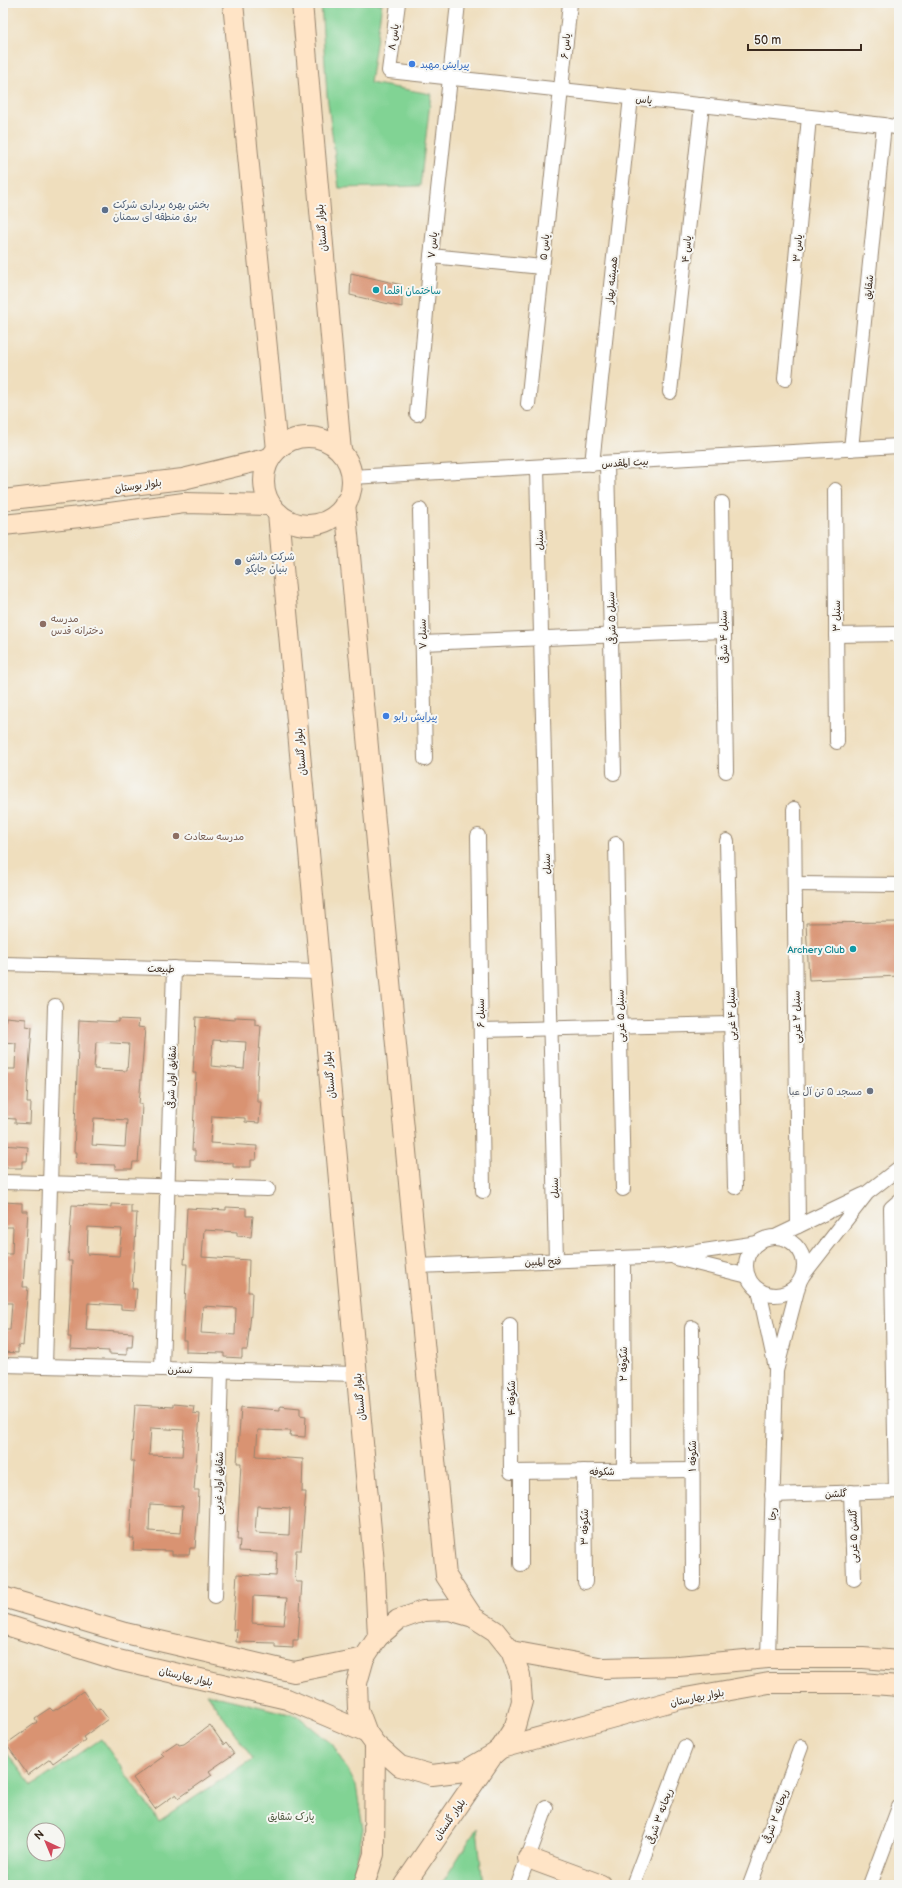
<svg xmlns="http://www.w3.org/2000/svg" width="902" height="1888" font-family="'Balsamiq Sans','Playpen Sans Arabic',sans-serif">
  <rect width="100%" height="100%" fill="#f6f6f2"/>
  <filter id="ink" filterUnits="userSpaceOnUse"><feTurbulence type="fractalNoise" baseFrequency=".025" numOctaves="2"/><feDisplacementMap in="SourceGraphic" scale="8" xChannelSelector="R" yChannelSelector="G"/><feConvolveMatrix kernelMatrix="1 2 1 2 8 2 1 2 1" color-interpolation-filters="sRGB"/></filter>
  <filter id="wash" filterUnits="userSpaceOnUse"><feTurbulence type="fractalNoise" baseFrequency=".012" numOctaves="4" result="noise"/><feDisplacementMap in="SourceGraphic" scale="16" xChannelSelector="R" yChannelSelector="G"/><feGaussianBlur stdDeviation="0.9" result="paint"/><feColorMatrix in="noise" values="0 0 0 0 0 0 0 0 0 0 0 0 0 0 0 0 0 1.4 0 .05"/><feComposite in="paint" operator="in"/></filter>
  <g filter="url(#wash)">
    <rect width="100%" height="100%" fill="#efdebd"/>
    <!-- green -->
    <g fill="#81d394" stroke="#5e7e59" fill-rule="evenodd">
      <path d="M321,3H382L370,83L431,94L420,186L339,188L327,95Z"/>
      <path d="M207,1694L298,1716L333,1745L356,1785L363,1829L354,1874L349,1885H3V1748L32,1786L101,1739L159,1821L253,1759ZM34,1830H58V1854H34Z"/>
      <path d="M477,1828L483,1885H441Z"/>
    </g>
    <g id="blocks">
      <!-- building -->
      <g fill="#d99372" fill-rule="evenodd">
        <path d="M351,273L402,285V307L350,295Z"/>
        <path d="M899,922V976L809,980L806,923Z"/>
        <path d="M6,1017L26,1019V1026L32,1027L28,1081L27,1103H31L30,1124L15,1123V1119L3,1118V1069H15L16,1043L3,1042V1026H5Z"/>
        <path d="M196,1017L235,1020V1017L255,1018V1025L261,1026L257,1080V1102H261L259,1123L245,1122V1118L212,1116L210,1143L257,1146L256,1160H251V1167H233V1163L195,1161V1150H192L196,1073H193ZM213,1040L246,1042L244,1069L211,1066Z"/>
        <path d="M118,1019L139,1020L138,1027L145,1028L139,1104H142L141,1125L138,1162H133L132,1169H115V1165L76,1164L77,1152H74L79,1020L118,1022ZM96,1042L129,1044L127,1071L94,1069ZM94,1118L127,1120L125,1147L92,1145Z"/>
        <path d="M3,1145L28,1147L27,1161H22V1168H4Z"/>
        <path d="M3,1202L22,1203V1211H28L23,1287H28L26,1309L23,1346L18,1345V1353L3,1352V1330H10L12,1303H3V1254H12L13,1227H3Z"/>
        <path d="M111,1204L131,1205V1213H137L132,1289H137L135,1310L121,1309V1305L88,1303L86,1330L133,1333L132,1347H127V1355L109,1354V1351L70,1349L71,1337H68L72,1261H68L72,1205L111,1207ZM88,1227L122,1229L119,1256L87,1254Z"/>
        <path d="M226,1207L246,1208V1216H253L251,1237L237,1236V1232L204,1230L202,1257L249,1260L248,1292H252L251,1314L247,1350H242V1358L224,1357V1353L186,1352V1340H183L187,1264H184L187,1208L226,1210ZM203,1306L236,1308L235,1335L201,1333Z"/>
        <path d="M173,1404L194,1406L193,1413L200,1414L194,1490H199L198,1511L195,1548H190L189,1555H172V1551L133,1550L134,1538H130L134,1461H131L135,1405L173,1407ZM151,1428L184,1430L182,1456L149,1455ZM150,1504L183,1506L181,1533L149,1531Z"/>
        <path d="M280,1406L300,1408V1415L306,1416L305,1437L290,1436L291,1431L258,1430L256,1456L303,1459L302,1492H306L301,1550H296L295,1574L296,1582H302L298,1640H293V1648L275,1647V1643L236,1642L237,1630H233L237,1574L276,1576L277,1553L239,1551L240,1540H237L241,1463H237L241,1407L280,1410ZM257,1506L290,1508L289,1535L255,1533ZM253,1596L287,1598L284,1625L252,1623Z"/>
        <path d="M83,1691L97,1710L100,1708L108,1719L83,1737L85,1740L53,1763L50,1759L28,1775L6,1744L37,1722L35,1718L50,1708L53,1711L57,1709Z"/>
        <path d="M210,1725L224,1745L226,1743L234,1754L209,1771L212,1775L179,1798L176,1794L155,1809L133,1778L164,1756L161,1753L177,1742L179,1745L184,1744Z"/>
      </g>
    </g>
  </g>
  <g filter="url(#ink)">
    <use href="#blocks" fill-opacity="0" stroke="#95846e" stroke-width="1"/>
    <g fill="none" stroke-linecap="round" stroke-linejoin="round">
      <defs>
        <g id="street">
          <path d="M398,3L389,71L884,125L899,128"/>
          <path d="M431,256L542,267"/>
          <path d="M785,379L809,117"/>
          <path d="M670,392L702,105"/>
          <path d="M528,404L570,3"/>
          <path d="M417,414L431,256L458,3"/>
          <path d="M851,449L884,125"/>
          <path d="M607,463L614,773"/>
          <path d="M592,464L631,97"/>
          <path d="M537,467L556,1260"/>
          <path d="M352,477L899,446"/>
          <path d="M835,490L837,742"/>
          <path d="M722,503L726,771"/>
          <path d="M420,510L425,759"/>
          <path d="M836,635L899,634"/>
          <path d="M422,643L723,631"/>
          <path d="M794,809L798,1226"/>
          <path d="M478,836L483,1191"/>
          <path d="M727,841L735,1187"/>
          <path d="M616,844L623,1189"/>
          <path d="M795,884L899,885"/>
          <path d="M3,964L319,972"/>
          <path d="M481,1030L731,1024"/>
          <path d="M3,1182L268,1189"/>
          <path d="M775,1237L863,1195"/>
          <circle cx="775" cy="1266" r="29"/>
          <path d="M623,1258L624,1471"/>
          <path d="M676,1258L748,1276"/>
          <path d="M417,1266L670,1256L758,1243"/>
          <path d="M803,1275L867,1193L899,1168"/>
          <path d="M759,1290L776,1368"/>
          <path d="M510,1325L511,1472L692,1470"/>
          <path d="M692,1328L693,1583"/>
          <path d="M3,1365L356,1374"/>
          <path d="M45,1366L55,1006"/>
          <path d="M162,1369L174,968"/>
          <path d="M584,1471L585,1582"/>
          <path d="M521,1472V1564"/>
          <path d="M896,1491L891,1208L899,1201"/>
          <path d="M851,1492L854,1579"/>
          <path d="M772,1495L899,1491"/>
          <path d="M215,1596L221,1370"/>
          <path d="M768,1658L776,1371L799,1283"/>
          <path d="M518,1885L546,1808"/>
          <path d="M633,1885L685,1747"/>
          <path d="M750,1885L801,1747"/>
          <path d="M870,1885L899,1807"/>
        </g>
        <g id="secondary">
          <path d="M233,3L277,450"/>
          <path d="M302,3L341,452"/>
          <circle cx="308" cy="481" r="44"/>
          <path d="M3,500L183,479L270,458"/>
          <path d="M345,503L446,1576L473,1617L495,1631L511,1651L520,1675L522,1701L515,1726L501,1748L494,1754L465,1771L432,1775L400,1766L375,1744L367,1733L358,1709L357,1683L364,1658L378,1637L398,1620L423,1611L449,1610L473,1617"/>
          <path d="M278,513L375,1574L378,1637"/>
          <path d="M3,525L80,517L184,503L271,505"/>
          <path d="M3,1597L125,1633L294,1672L364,1658"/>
          <path d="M3,1624L118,1660L287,1699L367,1733"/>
          <path d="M511,1651L604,1668L678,1666L768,1658H863L899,1661"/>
          <path d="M501,1748L680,1699L769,1683H861L899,1686"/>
          <path d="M528,1858L601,1885"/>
          <path d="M364,1885L374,1854L375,1744"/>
          <path d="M404,1885L491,1758"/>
        </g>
      </defs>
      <!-- street casing -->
      <use href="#street" stroke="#95846e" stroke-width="16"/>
      <!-- secondary casing -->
      <use href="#secondary" stroke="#95846e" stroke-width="22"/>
      <!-- street -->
      <use href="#street" stroke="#fff" stroke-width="14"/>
      <!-- secondary -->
      <use href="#secondary" stroke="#ffe4c6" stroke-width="20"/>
    </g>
  </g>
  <!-- markers -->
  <g fill="#3f7fe0" stroke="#f6f6f2" stroke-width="1.5">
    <circle cx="412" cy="64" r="4"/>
    <circle cx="386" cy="716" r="4"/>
  </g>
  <g fill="#5c6f8a" stroke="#f6f6f2" stroke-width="1.5">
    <circle cx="105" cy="210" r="4"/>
    <circle cx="238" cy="562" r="4"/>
  </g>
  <g fill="#0f9aa8" stroke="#f6f6f2" stroke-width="1.5">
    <circle cx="376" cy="290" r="4"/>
    <circle cx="853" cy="949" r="4"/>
  </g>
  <g fill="#8d6e63" stroke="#f6f6f2" stroke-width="1.5">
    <circle cx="43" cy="624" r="4"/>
    <circle cx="176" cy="836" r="4"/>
  </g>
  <circle fill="#6b7280" stroke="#f6f6f2" stroke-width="1.5" cx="870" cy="1091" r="4"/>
  <g text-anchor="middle" stroke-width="4" stroke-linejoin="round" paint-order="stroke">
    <!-- street labels -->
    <g font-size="10" fill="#3b2a1e" stroke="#f6f6f2">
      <text transform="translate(393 37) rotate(-82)" y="4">یاس ۸</text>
      <text transform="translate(565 46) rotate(-84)" y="4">یاس ۶</text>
      <text transform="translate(644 99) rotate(6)" y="4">یاس</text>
      <text transform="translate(321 228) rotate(-95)" y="4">بلوار گلستان</text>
      <text transform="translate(432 245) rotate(-84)" y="4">یاس ۷</text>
      <text transform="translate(544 247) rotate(-84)" y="4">یاس ۵</text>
      <text transform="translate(797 248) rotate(-85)" y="4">یاس ۳</text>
      <text transform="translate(686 249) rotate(-84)" y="4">یاس ۴</text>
      <text transform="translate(611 280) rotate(-84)" y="4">همیشه بهار</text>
      <text transform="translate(868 287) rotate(-84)" y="4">شقایق</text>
      <text transform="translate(625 462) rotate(-3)" y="4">بیت المقدس</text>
      <text transform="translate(138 485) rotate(-8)" y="4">بلوار بوستان</text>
      <text transform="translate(539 540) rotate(-91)" y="4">سنبل</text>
      <text transform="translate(836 616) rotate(-90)" y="4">سنبل ۳</text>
      <text transform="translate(611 618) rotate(-92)" y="4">سنبل ۵ شرقی</text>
      <text transform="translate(422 634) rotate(-91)" y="4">سنبل ۷</text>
      <text transform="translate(723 637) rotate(-91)" y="4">سنبل ۴ شرقی</text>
      <text transform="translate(300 752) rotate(-95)" y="4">بلوار گلستان</text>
      <text transform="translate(546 864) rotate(-91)" y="4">سنبل</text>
      <text transform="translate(161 968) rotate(1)" y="4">طبیعت</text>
      <text transform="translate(480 1013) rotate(-91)" y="4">سنبل ۶</text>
      <text transform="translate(731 1014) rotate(-91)" y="4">سنبل ۴ غربی</text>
      <text transform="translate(620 1016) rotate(-91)" y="4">سنبل ۵ غربی</text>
      <text transform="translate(796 1017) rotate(-91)" y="4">سنبل ۲ غربی</text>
      <text transform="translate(329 1075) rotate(-95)" y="4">بلوار گلستان</text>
      <text transform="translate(171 1077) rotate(-88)" y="4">شقایق اول شرقی</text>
      <text transform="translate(554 1188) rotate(-91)" y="4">سنبل</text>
      <text transform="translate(543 1261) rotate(-2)" y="4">فتح المبین</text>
      <text transform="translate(623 1364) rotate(-90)" y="4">شکوفه ۲</text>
      <text transform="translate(180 1369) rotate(1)" y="4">نسترن</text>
      <text transform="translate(359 1397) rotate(-95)" y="4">بلوار گلستان</text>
      <text transform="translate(511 1398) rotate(-90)" y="4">شکوفه ۴</text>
      <text transform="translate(692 1456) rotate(-90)" y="4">شکوفه ۱</text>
      <text transform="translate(602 1471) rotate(-1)" y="4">شکوفه</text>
      <text transform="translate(218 1483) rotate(-88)" y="4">شقایق اول غربی</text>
      <text transform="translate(836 1493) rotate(-2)" y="4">گلشن</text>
      <text transform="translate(772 1514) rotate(-88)" y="4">رجا</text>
      <text transform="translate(584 1527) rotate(-90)" y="4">شکوفه ۳</text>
      <text transform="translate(853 1536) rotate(-91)" y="4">گلشن ۵ غربی</text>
      <text transform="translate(186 1676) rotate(13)" y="4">بلوار بهارستان</text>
      <text transform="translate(697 1697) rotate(-11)" y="4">بلوار بهارستان</text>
      <text transform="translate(659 1816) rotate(-70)" y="4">ریحانه ۳ شرقی</text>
      <text transform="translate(775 1816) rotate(-70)" y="4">ریحانه ۲ شرقی</text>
      <text transform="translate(449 1819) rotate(-55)" y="4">بلوار گلستان</text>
    </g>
    <!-- shop labels -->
    <g font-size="10" fill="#366cbe" stroke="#f6f6f2" text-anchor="start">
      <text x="420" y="68">پیرایش مهبد</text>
      <text x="394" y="720">پیرایش رابو</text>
    </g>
    <!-- service labels -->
    <g font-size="10" fill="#4e5e75" stroke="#f6f6f2" text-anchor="start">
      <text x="113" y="208">بخش بهره برداری شرکت<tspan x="113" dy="12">برق منطقه ای سمنان</tspan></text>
      <text x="246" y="560">شرکت دانش<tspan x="246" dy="12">بنیان جاپکو</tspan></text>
    </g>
    <!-- culture labels -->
    <g font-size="10" fill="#0d838f" stroke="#f6f6f2" text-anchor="start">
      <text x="384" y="294">ساختمان اقلما</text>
      <text x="845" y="953" text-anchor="end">Archery Club</text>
    </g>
    <!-- education labels -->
    <g font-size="10" fill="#785e54" stroke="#f6f6f2" text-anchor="start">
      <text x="51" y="622">مدرسه<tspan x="51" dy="12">دخترانه قدس</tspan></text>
      <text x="184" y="840">مدرسه سعادت</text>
    </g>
    <!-- worship labels -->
    <g font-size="10" fill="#5b616d" stroke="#f6f6f2" text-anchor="end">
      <text x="862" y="1095">مسجد ۵ تن آل عبا</text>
    </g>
    <!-- park labels -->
    <g font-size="10" fill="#4c543c" stroke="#f6f6f2">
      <text x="291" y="1820">پارک شقایق</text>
    </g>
  </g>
  <!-- margin -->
  <rect width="902" height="1888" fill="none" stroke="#f6f6f2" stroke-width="16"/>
  <!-- north arrow -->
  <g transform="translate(46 1842) rotate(316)"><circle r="19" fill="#f6f6f2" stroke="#aba49d"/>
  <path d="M0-3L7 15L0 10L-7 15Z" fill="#d1495b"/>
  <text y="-6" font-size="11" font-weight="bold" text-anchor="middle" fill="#3b2a1e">N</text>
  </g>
  <!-- scale -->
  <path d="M748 44v6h113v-6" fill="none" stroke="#3b2a1e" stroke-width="2"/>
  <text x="754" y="44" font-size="12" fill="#3b2a1e" stroke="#f6f6f2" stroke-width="3" paint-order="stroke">50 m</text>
</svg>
